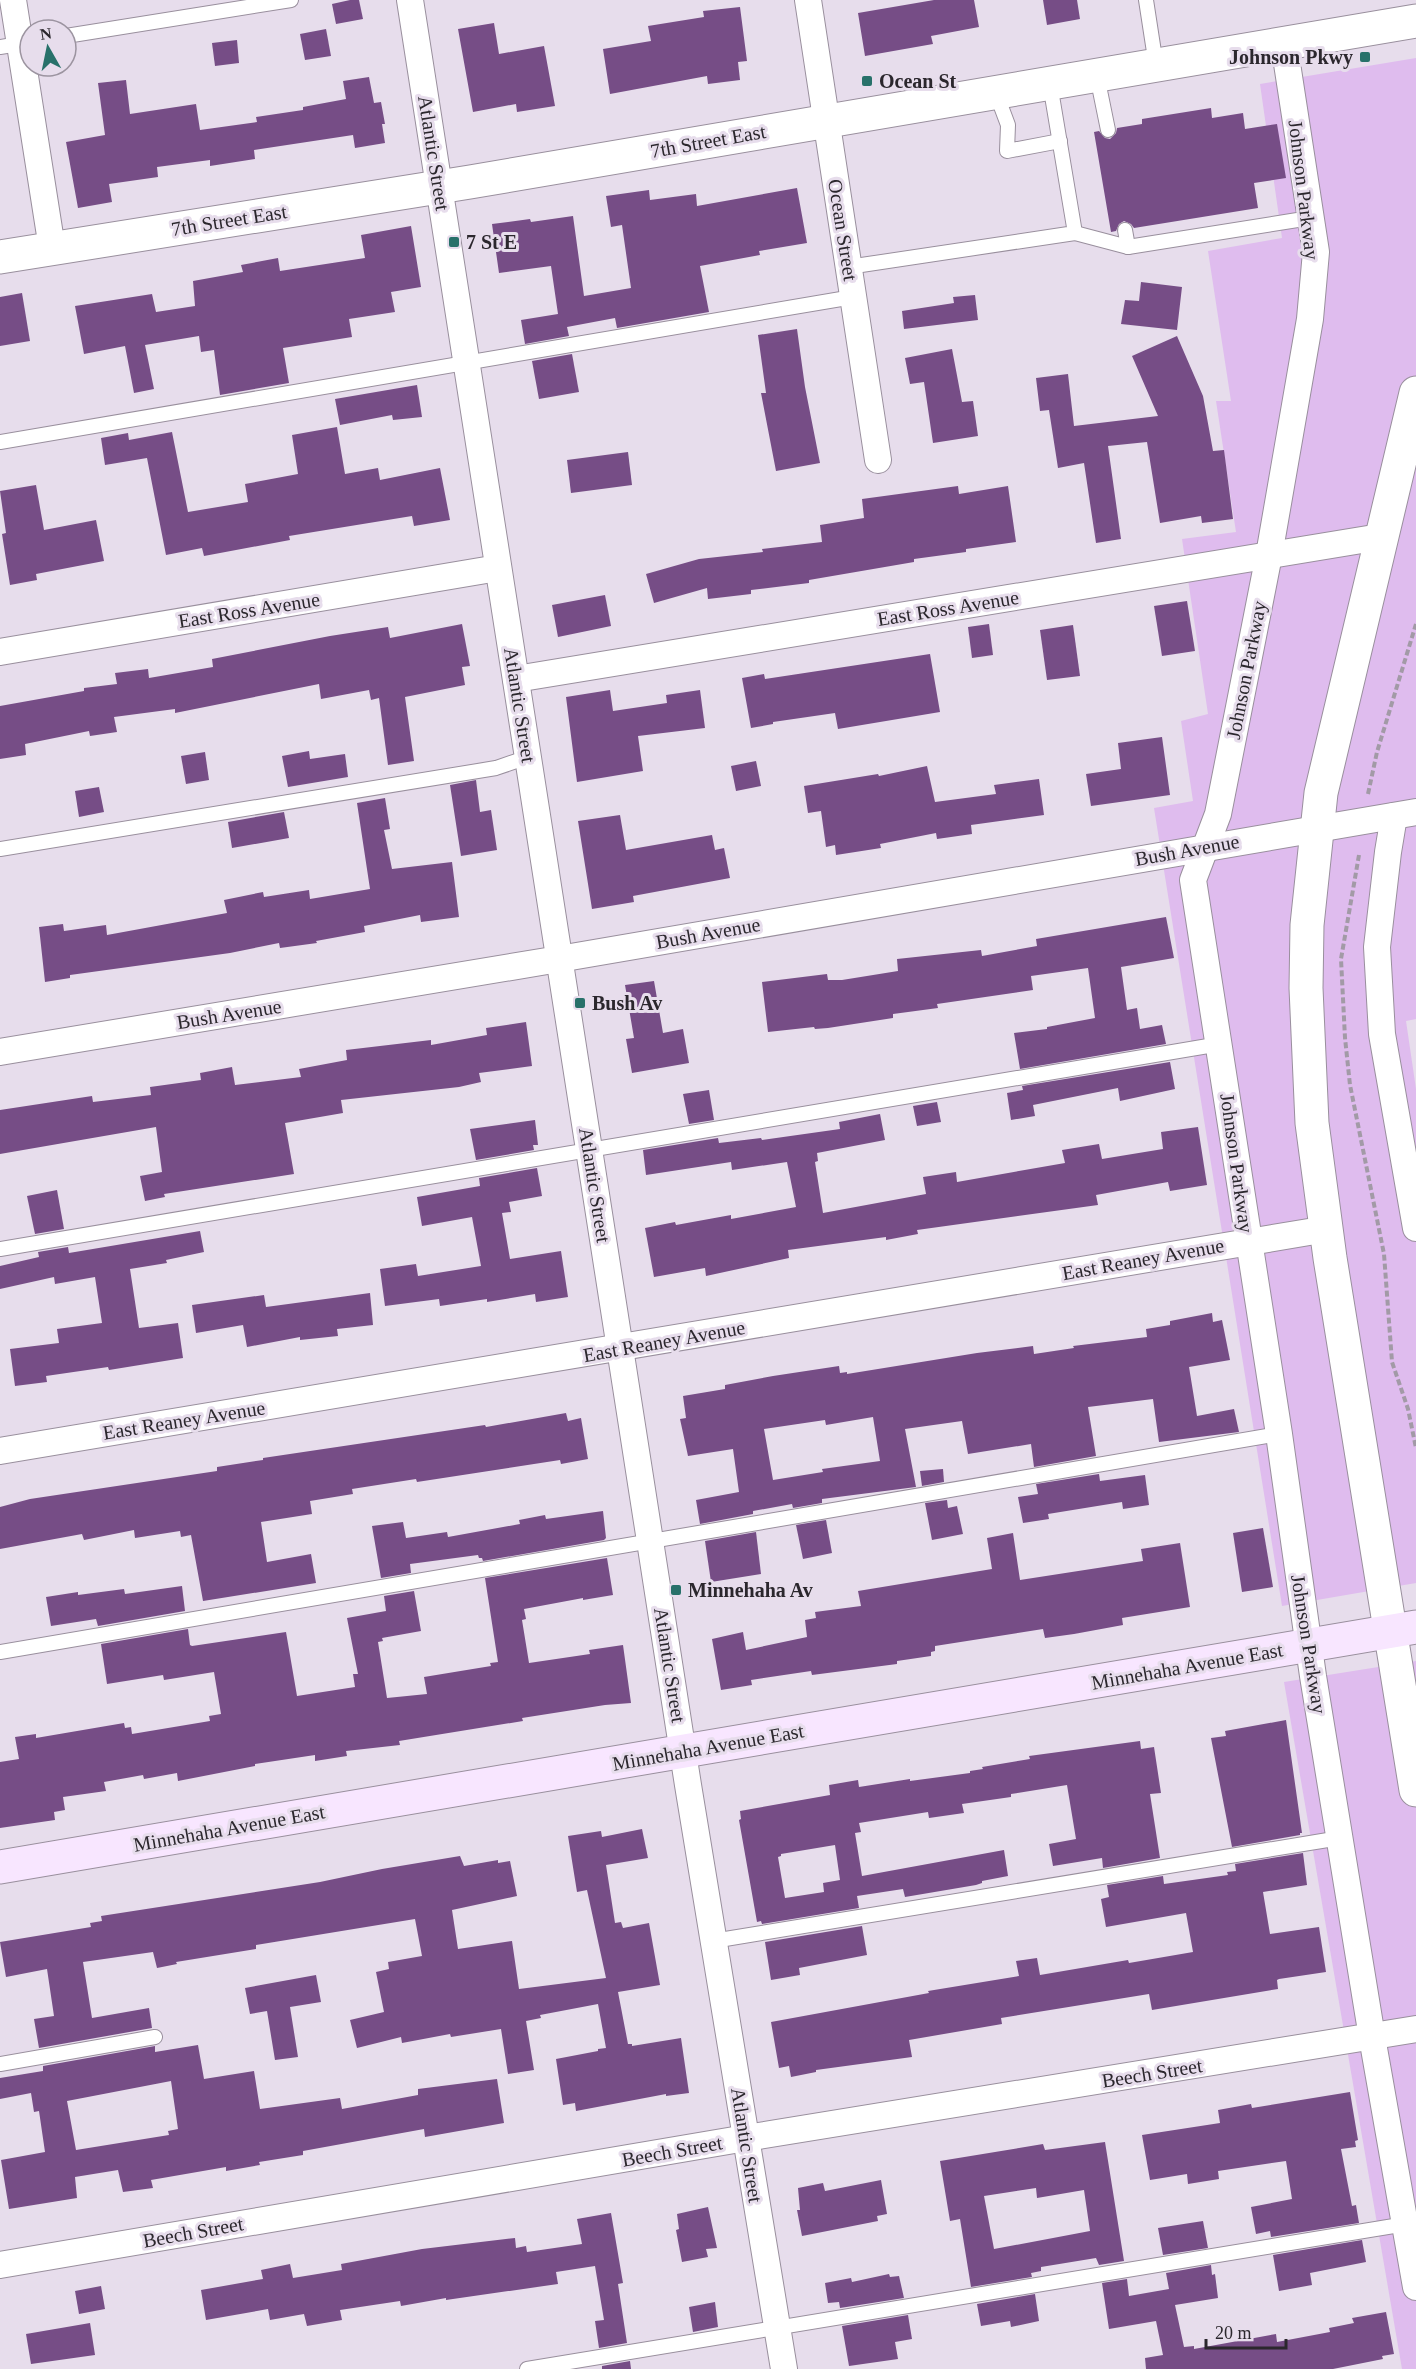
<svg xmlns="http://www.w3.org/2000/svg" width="1416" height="2369" font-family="'Times New Roman',serif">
  <rect width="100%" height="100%" fill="#e7ddec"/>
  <!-- green -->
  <g fill="#dfbcee">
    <path d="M1416,58V1019L1406,1021L1416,1089V1583L1282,1606L1154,808L1193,801L1181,721L1208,714L1182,539L1236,532L1216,401H1231L1208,251L1282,238L1260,84Z"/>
    <path d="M1416,1661V2369H1402L1284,1682Z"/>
  </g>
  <!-- building -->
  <g fill="#764d86" fill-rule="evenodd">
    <path d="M350,0H359L363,19L336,24L332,4Z"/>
    <path d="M934,0H974L979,27L931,36L933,44L865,56L858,13Z"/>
    <path d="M1043,0H1077L1080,19L1047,25Z"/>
    <path d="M740,7L747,61L738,62L740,80L708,84L707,76L610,94L603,49L651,41L648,26L704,17L703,11Z"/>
    <path d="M494,23L499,54L544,46L555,106L517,112L516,104L473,112L458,29Z"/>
    <path d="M326,29L331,56L305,60L300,34Z"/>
    <path d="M237,40L239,63L215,66L212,43Z"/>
    <path d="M369,77L374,103L381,102L385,124H382L385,143L355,148L353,135L254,150L255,159L210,166V160L157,167L158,177L109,184L112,202L78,208L66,142L105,135L98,83L126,80L130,114L196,104L200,130L257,122L256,117L303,110V107L346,99L343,81Z"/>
    <path d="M1211,108L1212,118L1243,113L1245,129L1277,124L1286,178L1254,183L1258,208L1134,228L1131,224L1124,221L1119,224L1116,231L1111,232L1094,132L1099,131L1105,138L1110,139L1116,133L1117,128L1142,124V119Z"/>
    <path d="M797,188L807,243L759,251L760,255L700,266L709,312L617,328L615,318L567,327L569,336L525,344L521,320L558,314L551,266L499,273L492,224L530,219L531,222L573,216L584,296L631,288L622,225L611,227L606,196L649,190L650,200L696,194L697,206Z"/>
    <path d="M411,226L421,287L391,292L395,312L349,319L352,337L283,348L289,383L220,395L214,350L201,352L199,336L145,345L154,389L134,393L125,346L84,354L75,306L152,294L156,312L195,306L193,281L243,272L241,265L278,258L280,271L365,258L361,235Z"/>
    <path d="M1141,282L1182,287L1177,330L1121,324L1125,300L1139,301Z"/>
    <path d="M22,293L30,341L0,346V297Z"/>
    <path d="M975,295L978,320L904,329L902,311L954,303L953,297Z"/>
    <path d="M797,329L805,387L820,463L776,471L761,393H766L758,335Z"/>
    <path d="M1177,336L1203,396L1213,451L1224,450L1233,519L1202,523L1201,516L1160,523L1147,442L1108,446L1121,539L1096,543L1084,463L1058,468L1049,410L1040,411L1036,378L1068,374L1074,426L1158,416L1132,356Z"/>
    <path d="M952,349L962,402L973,401L978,436L933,443L924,382L910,384L905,358Z"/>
    <path d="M572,354L579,392L539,399L532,361Z"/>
    <path d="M417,385L422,417L393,420L392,415L340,425L335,399Z"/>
    <path d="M337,427L345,474L378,468L380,480L440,468L450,520L414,526L412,516L289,536L290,540L204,556L202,548L166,555L147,458L105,465L101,438L128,433L129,440L172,432L188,512L248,502L245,484L298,474L292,435Z"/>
    <path d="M628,452L632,485L571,493L567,460Z"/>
    <path d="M36,485L44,530L96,520L104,561L36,574L37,580L10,585L2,534L6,533L0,491Z"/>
    <path d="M958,486L959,494L1008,486L1016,542L966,549V552L914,559V562L809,580V583L751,590V594L708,599L707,588L654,603L646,574L699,559L763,552L762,549L822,542L820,525L864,518L862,499Z"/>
    <path d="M605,595L611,626L558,637L552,605Z"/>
    <path d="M1187,601L1195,651L1162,656L1154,606Z"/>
    <path d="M462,624L470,666L462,667L465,685L405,697L414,761L388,765L379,698L371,700L369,690L321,699L319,684L175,713V709L114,717L117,732L90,736L89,731L25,744L26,755L0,759V706L84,691V688L117,684L115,673L148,669L149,678L213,667L212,659L330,636L388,627L390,638Z"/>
    <path d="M989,624L993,655L972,658L968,627Z"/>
    <path d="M1073,625L1080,676L1047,680L1040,630Z"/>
    <path d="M930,654L940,712L838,729L835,713L773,722V724L751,728L742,678L764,674L765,679Z"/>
    <path d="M610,690L613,711L667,703L666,695L700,690L705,728L638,736L643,771L577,782L566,697Z"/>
    <path d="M1162,737L1170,795L1091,806L1086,774L1121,769L1118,743Z"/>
    <path d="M309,751L310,759L345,754L348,777L288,787L282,756Z"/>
    <path d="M205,752L209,780L186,784L181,756Z"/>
    <path d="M756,761L761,786L736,791L731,766Z"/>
    <path d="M927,766L935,802L996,794L994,785L1039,779L1044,815L971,825L972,834L937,839L936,833L880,844L881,848L836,855L835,845L826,847L821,811L808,813L804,786L878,774L879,776Z"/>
    <path d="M476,780L480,812L491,810L497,850L461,856L450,785Z"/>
    <path d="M99,787L104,812L79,817L75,791Z"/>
    <path d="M385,798L390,829L384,830L392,869L452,862L459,917L421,922L420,915L364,926L365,932L316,941L317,943L280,948L279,943L230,953L70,975V978L45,982L39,927L63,924L64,931L106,925L107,935L227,913L224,900L263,892L264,897L309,890L310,899L370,889L357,803Z"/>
    <path d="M284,812L289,838L232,848L228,822Z"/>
    <path d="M620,815L626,850L712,835L715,850L724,848L730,878L633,896L634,902L592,909L578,821Z"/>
    <path d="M1166,917L1174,958L1121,967L1127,1010L1137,1008L1140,1029L1162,1025L1166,1044L1020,1069L1014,1033L1047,1029V1027L1095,1018L1088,968L1031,976L1033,990L937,1004L938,1008L893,1014V1018L828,1028L815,1029L814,1027L768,1032L762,982L827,974L828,980H842L898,971L897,959L981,950L982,956L1037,946L1036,939Z"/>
    <path d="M654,981L663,1033L683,1029L689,1063L632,1073L626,1039L634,1038L625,985Z"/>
    <path d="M526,1022L532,1066L479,1073L481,1082L459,1087L341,1100L343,1113L285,1123L294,1174L164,1194L165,1197L145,1201L140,1176L162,1172L156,1127L0,1154V1110L92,1096L93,1102L151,1095L150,1087L201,1080L200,1073L232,1067L235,1085L301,1077L299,1069L347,1060L346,1050L431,1040V1045L487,1035L486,1028Z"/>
    <path d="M1170,1062L1175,1089L1120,1101L1118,1088L1033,1105L1035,1116L1011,1120L1007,1093L1023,1090L1022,1086Z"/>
    <path d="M709,1090L714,1120L689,1124L683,1094Z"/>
    <path d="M937,1102L941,1122L917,1126L913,1106Z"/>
    <path d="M880,1114L885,1140L817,1153L818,1161L815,1162L823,1213L926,1194L923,1177L956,1172L957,1182L1065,1163L1062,1150L1099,1144L1102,1159L1163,1149L1161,1132L1198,1127L1207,1185L1170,1191L1168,1182L1096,1195L1098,1205L917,1230L918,1234L886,1240V1237L788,1250L789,1258L706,1276L705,1268L654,1277L645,1228L675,1222L676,1225L731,1215V1219L796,1207L787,1162L732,1170L731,1162L646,1175L643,1150L718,1138L719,1143L761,1138L762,1140L840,1129L839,1122Z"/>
    <path d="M535,1120L538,1145H533L534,1150L476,1160L470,1129Z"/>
    <path d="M537,1168L542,1196L509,1202L511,1212L502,1213L510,1259L561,1251L568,1297L536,1302L535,1294L487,1302V1299L440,1306L439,1299L385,1306L380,1269L416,1264L418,1276L481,1266L472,1217L422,1226L417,1197L480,1186L479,1178Z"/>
    <path d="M57,1190L64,1229L35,1234L27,1196Z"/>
    <path d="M200,1231L204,1252L166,1260L167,1263L130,1269L139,1328L178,1323L183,1358L109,1370L108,1367L46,1376L47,1382L15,1386L10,1349L59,1343L57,1329L102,1323L95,1277L55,1284L54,1277L0,1289V1266L39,1257L38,1252L68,1247L69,1253Z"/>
    <path d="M370,1293L373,1325L337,1329L338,1336L300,1340V1337L247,1347L243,1325L196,1333L192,1305L264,1295L266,1307Z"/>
    <path d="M1212,1313L1213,1322L1222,1320L1230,1360L1189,1367L1197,1416L1234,1409L1239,1432L1159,1442L1153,1399L1088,1407L1096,1456L1034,1467L1031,1444L968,1454L962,1421L905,1429L916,1487L822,1499V1503L793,1508L792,1504L753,1511V1514L700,1524L696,1500L739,1492L733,1449L688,1456L680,1419L686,1418L683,1396L725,1389V1385L773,1376L839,1366L840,1373L847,1372V1374L977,1353L1033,1346L1034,1354L1074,1348L1073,1346L1147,1337L1146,1329L1170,1325V1321ZM873,1417L880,1461L822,1469L823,1472L773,1480L764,1429L825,1420L826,1425Z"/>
    <path d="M566,1413L568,1421L581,1418L588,1459L561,1464L560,1460L417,1482L416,1479L352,1489L353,1494L310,1501L312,1514L261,1522L267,1562L311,1554L316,1583L203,1601L191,1535L181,1537L180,1531L135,1538L134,1530L84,1540L82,1534L0,1549V1507L30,1499L217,1471V1467L263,1460V1458L485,1425L486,1427Z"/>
    <path d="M943,1469L944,1482L922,1486L920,1471Z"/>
    <path d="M1099,1474L1100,1481L1145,1475L1149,1505L1123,1509L1122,1502L1048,1514L1049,1519L1023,1523L1018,1497L1038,1494L1036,1484Z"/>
    <path d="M947,1500L948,1508L957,1506L963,1534L932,1540L925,1503Z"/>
    <path d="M603,1511L606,1538L604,1540L483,1561L482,1558H479L478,1555L410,1564L411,1573L381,1578L372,1526L403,1522L406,1538L447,1532L448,1537L520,1524L519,1520L545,1515L546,1519Z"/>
    <path d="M826,1520L832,1553L803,1559L796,1525Z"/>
    <path d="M1263,1528L1273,1587L1242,1592L1233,1533Z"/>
    <path d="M756,1532L761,1574L711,1582L705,1541Z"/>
    <path d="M1013,1533L1020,1580L1143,1561L1141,1549L1180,1543L1190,1607L1122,1618L1123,1625L1074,1634L1045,1638L1043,1629L935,1646V1651L931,1652V1656L897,1661V1664L812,1675L811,1671L751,1680L752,1685L721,1690L712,1639L743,1632L746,1650L807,1637L805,1620L816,1618L815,1612L861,1606L858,1591L992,1569L987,1538Z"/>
    <path d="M607,1558L613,1595L583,1600V1598L524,1609L526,1619L522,1620L529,1663L590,1654L589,1650L623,1645L631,1703L605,1705L522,1718L523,1721L399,1741L400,1745L346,1751L347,1756L315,1761V1755L255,1764V1766L178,1781L177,1773L144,1779L143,1775L104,1782L106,1791L63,1797L65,1810L54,1812L55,1820L0,1828V1762L19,1759L15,1737L36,1734V1738L124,1723L125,1728L131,1727L132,1734L210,1721L209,1716L221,1714L214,1672L164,1680L163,1675L107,1684L101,1644L188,1629L190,1645L192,1646L286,1632L297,1696L355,1687L353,1674H358L347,1618L386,1611L384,1596L414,1591L421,1631L382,1638L383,1641L378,1642L387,1698L427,1694L424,1677L491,1666L490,1663L498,1662L485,1578Z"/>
    <path d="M182,1586L185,1611L98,1626L96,1619L51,1626L46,1597L78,1592V1595L124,1589L125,1594Z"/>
    <path d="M1286,1720L1302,1833H1300V1835L1232,1847L1211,1738L1226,1736L1225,1731Z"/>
    <path d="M1140,1741L1141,1749L1154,1747L1161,1793L1150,1794L1160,1858L1103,1868L1102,1858L1053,1866L1049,1844L1076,1839L1067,1785L1011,1794V1797L962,1804L964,1813L929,1818L928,1812L859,1823L861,1832L855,1833L862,1876L1004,1850L1008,1876L982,1881V1883L976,1885L905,1897L903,1889L857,1896L859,1908L762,1924L761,1921L757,1922L739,1820L741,1819L740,1811L830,1795L829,1785L858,1780L859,1787L910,1779V1781L970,1773V1771L983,1769L982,1767L1030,1759L1029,1756ZM835,1845L840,1880L823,1883L824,1892L785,1898L778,1857L781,1856V1854Z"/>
    <path d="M642,1829L648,1858L606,1865L615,1923L621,1922L623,1928L649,1923L660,1985L618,1992L628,2044H632V2046L681,2038L689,2093L666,2096V2094L576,2111L575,2103L563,2105L556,2059L598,2051V2049L606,2048L598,2004L540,2015L541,2018L526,2021L534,2070L508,2074L501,2029L451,2037L450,2034L402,2043L401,2037L357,2048L350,2020L384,2012L376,1972L389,1969L388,1962L422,1956L415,1919L256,1945V1949L176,1962L177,1964L157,1968L153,1952L83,1962L92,2018L149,2008L152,2028L39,2048L34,2019L54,2016L47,1969L6,1977L0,1942L91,1927L90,1923L102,1921L101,1916L320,1882L382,1869L460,1856L464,1866L498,1860V1863L510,1861L517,1896L452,1910L458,1949L512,1941L519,1989L606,1978L587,1890L577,1892L568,1836L601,1831L602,1837Z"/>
    <path d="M1303,1853L1307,1885L1263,1892L1270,1934L1319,1927L1326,1972L1279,1979L1277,1980L1278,1989L1152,2010L1149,1994L1001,2018L1002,2024L909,2040L912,2057L816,2070V2072L791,2077L789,2066L779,2068L771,2022L929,1993L928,1991L1019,1976L1016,1961L1037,1958L1040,1975L1128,1960L1129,1963L1193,1952L1186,1913L1106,1927L1101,1899L1109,1897L1107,1885L1163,1876L1164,1884L1228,1875L1227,1872L1236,1871L1235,1864Z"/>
    <path d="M862,1926L867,1955L799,1968L800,1975L771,1980L765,1942Z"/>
    <path d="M316,1975L321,2002L290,2007L298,2057L275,2060L267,2011L250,2014L245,1988Z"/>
    <path d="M198,2045L204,2079L254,2071L260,2109L340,2098L342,2109L418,2095V2089L497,2079L504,2123L425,2137L424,2129L303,2151V2155L259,2162L260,2165L226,2171V2167L151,2180L153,2188L123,2192L118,2170L75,2177L77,2198L9,2209L1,2160L45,2152L39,2111L34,2112L31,2093L0,2099V2078L43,2071V2066L155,2046V2052ZM171,2081L178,2129L168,2131L169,2135L76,2150L67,2101Z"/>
    <path d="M1350,2092L1358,2140L1355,2141L1356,2147L1341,2149L1352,2206L1356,2205L1359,2223L1271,2237L1270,2231L1256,2234L1251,2207L1292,2199L1286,2161L1218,2171L1219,2179L1188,2184L1187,2174L1150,2180L1142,2135L1220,2123L1218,2110L1251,2104L1252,2108Z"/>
    <path d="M1105,2142L1124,2261L1099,2265L1096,2258L1041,2267V2271L1031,2273L1032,2277L971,2287L960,2219L950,2221L940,2161L1043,2144L1045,2150ZM1036,2188L1037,2198L1084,2190L1090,2231L994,2249L984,2196Z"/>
    <path d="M881,2180L887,2214L877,2216L878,2221L802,2236L797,2210H800L798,2188L823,2183L825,2191Z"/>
    <path d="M708,2207L717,2248L706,2249L708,2257L682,2262L676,2230L679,2229L677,2214Z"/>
    <path d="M611,2213L623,2283L618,2284L627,2343L599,2348L595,2321L604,2320L595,2266L556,2272L558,2284L446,2300V2298L401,2306L400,2301L340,2310L342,2320L307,2326L304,2314L270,2320L268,2309L206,2320L201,2290L263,2279L261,2270L290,2264L293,2278L342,2270L341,2264L422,2249L515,2238L516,2248L526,2246L527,2252L582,2244L577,2219Z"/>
    <path d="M1203,2221L1208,2248L1163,2255L1158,2228Z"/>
    <path d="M1362,2240L1366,2262L1310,2273L1312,2285L1279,2291L1273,2255Z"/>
    <path d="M1211,2265L1212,2275L1215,2274L1218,2298L1175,2305L1184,2347L1194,2346V2349L1276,2334L1277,2342L1330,2332L1329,2328L1354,2323L1352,2318L1386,2312L1394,2354L1382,2356L1383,2359L1333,2369H1146L1145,2358L1163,2355L1156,2321L1109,2329L1102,2283L1127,2279L1129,2296L1169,2289L1166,2273Z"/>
    <path d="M889,2274L890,2277L899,2276L904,2298L840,2308L839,2302L828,2303L825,2283L851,2278L852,2282Z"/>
    <path d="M101,2286L105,2309L79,2314L75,2291Z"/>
    <path d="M1035,2294L1039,2321L1011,2327L1010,2321L981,2326L977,2304Z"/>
    <path d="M715,2302L718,2327L693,2332L689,2307Z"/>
    <path d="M908,2315L912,2339L895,2342L898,2359L849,2366L842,2326Z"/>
    <path d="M90,2323L95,2355L31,2364L26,2334Z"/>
    <path d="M630,2361L631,2369H602V2366Z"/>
  </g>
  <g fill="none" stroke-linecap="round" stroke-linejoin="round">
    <defs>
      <g id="service">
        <path d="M1146,0L1156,65"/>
        <path d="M66,36L291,0"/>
        <path d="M0,47L25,43"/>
        <path d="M1097,76L1108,130"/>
        <path d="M996,93L1008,125L1007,151L1060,141"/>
        <path d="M1075,233L1128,247L1125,230"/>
        <path d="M1128,247L1310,218"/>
        <path d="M848,267L1075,233L1050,84"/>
        <path d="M0,442L853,297"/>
        <path d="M0,849L496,768L528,757"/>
        <path d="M0,1249L1220,1044"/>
        <path d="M0,1652L1279,1434"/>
        <path d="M713,1941L1340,1838"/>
        <path d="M0,2064L155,2037"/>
        <path d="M527,2369L1406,2224"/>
      </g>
      <g id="minor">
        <path d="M13,0L52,248"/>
        <path d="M410,0L688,1785L784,2369"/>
        <path d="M808,0L878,460"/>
        <path d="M1284,44L1316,252L1310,319L1269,555L1218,814L1193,880L1279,1434L1313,1676L1372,2037L1416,2287"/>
        <path d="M0,652L498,568"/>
        <path d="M516,679L1380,537"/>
        <path d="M1394,816L1388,852L1377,947L1382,1034L1416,1228"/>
        <path d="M0,1052L559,959L1416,812"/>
        <path d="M0,1451L1327,1229"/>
        <path d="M0,2265L746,2138L1416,2029"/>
      </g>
      <g id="tertiary">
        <path d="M0,257L470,182L1416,21"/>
        <path d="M1416,393L1321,793L1307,925L1306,988L1312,1123L1330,1258L1416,1790"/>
      </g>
      <path id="secondary" d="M0,1867L1416,1627"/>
    </defs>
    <!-- service casing -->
    <use href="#service" stroke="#998f9d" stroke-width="16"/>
    <!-- minor casing -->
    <use href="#minor" stroke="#998f9d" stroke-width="28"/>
    <!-- tertiary casing -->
    <use href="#tertiary" stroke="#998f9d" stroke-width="35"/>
    <!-- secondary casing -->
    <use href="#secondary" stroke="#998f9d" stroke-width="35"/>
    <!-- path -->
    <g stroke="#a29aa6" stroke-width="4" stroke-dasharray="6 3" stroke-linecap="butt">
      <path d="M1368,794L1377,752L1416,624"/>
      <path d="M1359,855L1341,959L1345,1038L1350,1085L1384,1254L1392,1362L1408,1409L1416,1448"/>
    </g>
    <!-- service -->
    <use href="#service" stroke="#fff" stroke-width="14"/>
    <!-- minor -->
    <use href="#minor" stroke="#fff" stroke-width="26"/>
    <!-- tertiary -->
    <use href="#tertiary" stroke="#fff" stroke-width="33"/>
    <!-- secondary -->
    <use href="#secondary" stroke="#f8e6ff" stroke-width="33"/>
  </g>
  <!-- markers -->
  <g fill="#28716a" stroke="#e7ddec" stroke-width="2">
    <rect x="1359" y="51" width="12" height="12" rx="3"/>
    <rect x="861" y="75" width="12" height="12" rx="3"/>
    <rect x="448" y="236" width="12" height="12" rx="3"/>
    <rect x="574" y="997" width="12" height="12" rx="3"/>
    <rect x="670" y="1584" width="12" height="12" rx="3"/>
  </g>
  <g text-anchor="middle" stroke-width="6" stroke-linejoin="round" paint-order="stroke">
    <!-- poi labels -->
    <g font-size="20" font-weight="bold" fill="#2b272d" stroke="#e7ddec" text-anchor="start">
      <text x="1353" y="64" text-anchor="end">Johnson Pkwy</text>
      <text x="879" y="88">Ocean St</text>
      <text x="466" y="249">7 St E</text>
      <text x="592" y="1010">Bush Av</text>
      <text x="688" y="1597">Minnehaha Av</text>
    </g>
    <!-- street labels -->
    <g font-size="20" fill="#2b272d" stroke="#e7ddec">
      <text transform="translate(708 141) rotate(-10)" y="7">7th Street East</text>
      <text transform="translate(434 153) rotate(81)" y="7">Atlantic Street</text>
      <text transform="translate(1304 190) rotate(83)" y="7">Johnson Parkway</text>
      <text transform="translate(229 220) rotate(-9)" y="7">7th Street East</text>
      <text transform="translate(843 230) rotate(81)" y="7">Ocean Street</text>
      <text transform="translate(948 608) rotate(-9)" y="7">East Ross Avenue</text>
      <text transform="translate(249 610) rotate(-9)" y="7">East Ross Avenue</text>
      <text transform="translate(1246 670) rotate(-79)" y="7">Johnson Parkway</text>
      <text transform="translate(520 705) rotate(81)" y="7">Atlantic Street</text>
      <text transform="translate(1187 850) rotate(-10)" y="7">Bush Avenue</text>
      <text transform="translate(708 933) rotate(-10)" y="7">Bush Avenue</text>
      <text transform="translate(229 1014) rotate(-9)" y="7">Bush Avenue</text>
      <text transform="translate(1237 1163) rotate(82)" y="7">Johnson Parkway</text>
      <text transform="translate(595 1185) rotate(81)" y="7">Atlantic Street</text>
      <text transform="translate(1143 1259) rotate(-10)" y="7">East Reaney Avenue</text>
      <text transform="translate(664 1341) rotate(-10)" y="7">East Reaney Avenue</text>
      <text transform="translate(184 1420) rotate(-9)" y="7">East Reaney Avenue</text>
      <text transform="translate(1309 1644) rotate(81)" y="7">Johnson Parkway</text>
      <text transform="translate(670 1665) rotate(81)" y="7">Atlantic Street</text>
      <text transform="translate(1187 1666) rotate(-10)" y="7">Minnehaha Avenue East</text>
      <text transform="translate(708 1747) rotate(-10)" y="7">Minnehaha Avenue East</text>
      <text transform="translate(229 1828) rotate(-10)" y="7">Minnehaha Avenue East</text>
      <text transform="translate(1152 2073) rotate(-9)" y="7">Beech Street</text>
      <text transform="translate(747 2145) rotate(81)" y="7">Atlantic Street</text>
      <text transform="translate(672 2151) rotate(-10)" y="7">Beech Street</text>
      <text transform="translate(193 2232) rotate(-10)" y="7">Beech Street</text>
    </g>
  </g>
  <!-- north arrow -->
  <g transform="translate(48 48) rotate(351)"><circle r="28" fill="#e7ddec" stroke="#9c94a0" stroke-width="1.5"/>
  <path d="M0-4.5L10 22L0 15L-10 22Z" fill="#28716a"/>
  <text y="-9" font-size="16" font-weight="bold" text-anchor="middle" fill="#2b272d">N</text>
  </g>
  <!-- scale -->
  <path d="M1206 2339v9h80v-9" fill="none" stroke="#2b272d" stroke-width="3"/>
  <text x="1215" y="2339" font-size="18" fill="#2b272d" stroke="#e7ddec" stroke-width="4.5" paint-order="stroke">20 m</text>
</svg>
